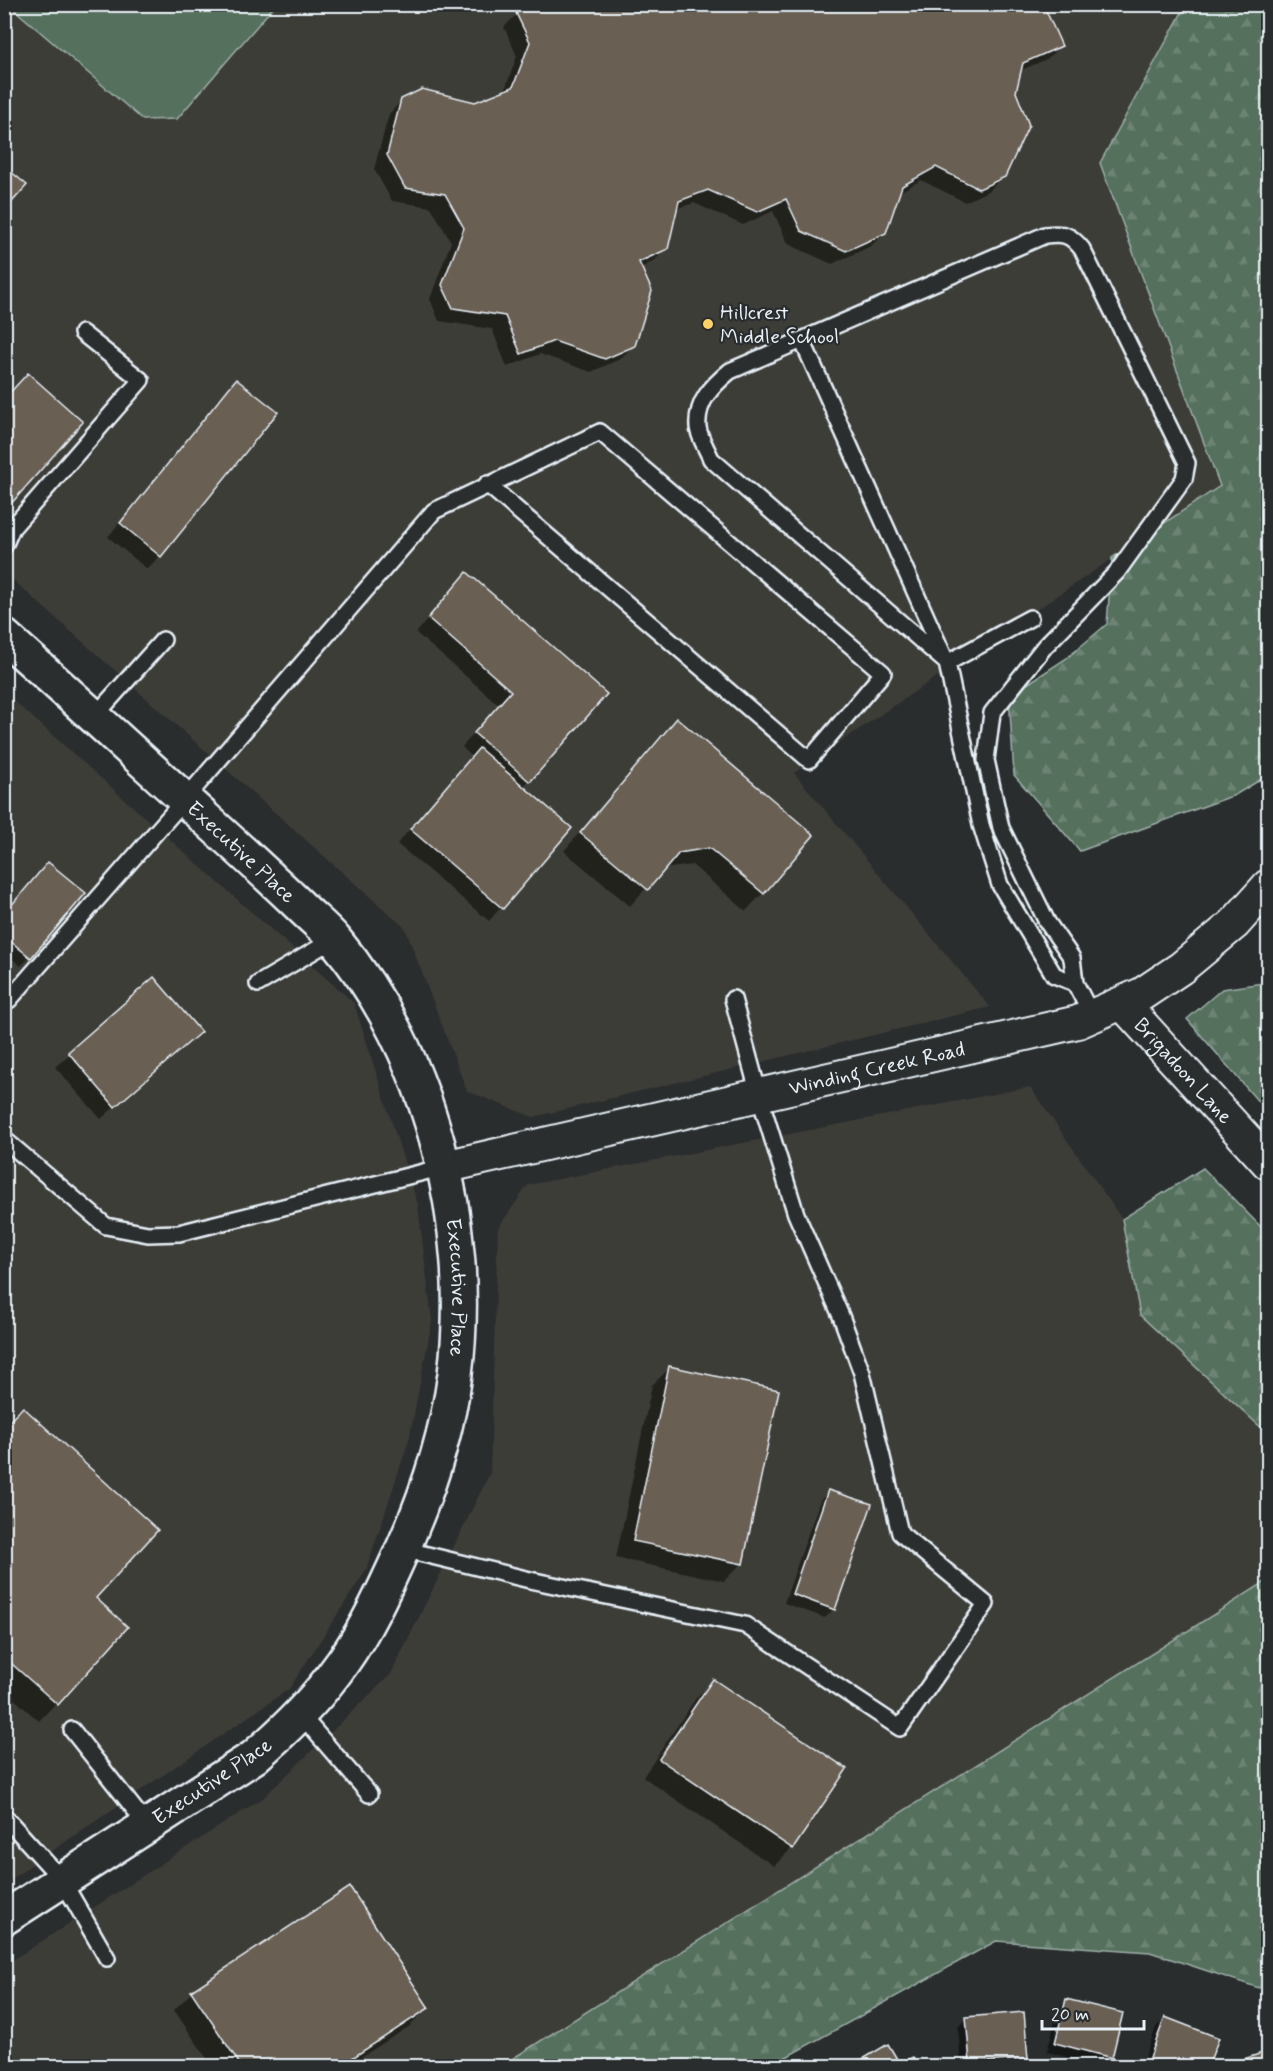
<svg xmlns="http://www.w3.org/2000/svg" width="1273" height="2071" font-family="Mynerve,sans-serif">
  <defs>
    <pattern id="forest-firs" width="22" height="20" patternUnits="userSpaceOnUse" patternTransform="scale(1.5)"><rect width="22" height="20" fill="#556f5d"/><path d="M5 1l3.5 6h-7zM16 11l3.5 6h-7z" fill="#6d8475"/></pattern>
  </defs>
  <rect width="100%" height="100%" fill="#2a2d2e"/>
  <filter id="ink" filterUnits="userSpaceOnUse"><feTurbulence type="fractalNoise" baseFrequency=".0167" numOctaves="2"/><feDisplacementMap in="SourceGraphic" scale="12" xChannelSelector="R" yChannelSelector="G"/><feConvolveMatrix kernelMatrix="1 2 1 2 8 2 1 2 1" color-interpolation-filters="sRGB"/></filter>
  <g filter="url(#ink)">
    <!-- built -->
    <g fill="#3e3c39">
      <path d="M5,5H1186L1100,163L1220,486L794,773L990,1007L533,1117L467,1091L405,928L5,573Z"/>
      <path d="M5,693L354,1003L418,1205L432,1321L409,1440L366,1570L289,1689L5,1883Z"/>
      <path d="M1030,1087L1122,1219L1140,1315L1268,1434V1580L501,2066H5V1965L263,1798L391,1674L490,1473L498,1228L528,1185Z"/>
    </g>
    <!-- forest -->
    <g fill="url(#forest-firs)" stroke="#9eb0aa" stroke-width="1.5">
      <path d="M1186,5H1268V775L1235,795L1080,851L1014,775L1009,696L1067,658L1107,624L1112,558L1220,486L1100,163Z"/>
      <path d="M1263,983L1268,988V1113L1187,1019L1222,989Z"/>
      <path d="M1203,1168L1268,1234V1434L1140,1315L1122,1219Z"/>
      <path d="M1268,1580V1982L1259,1988L1150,1952L996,1941L770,2066H501Z"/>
    </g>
    <!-- pitch -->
    <path fill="#556f5d" stroke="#9eb0aa" stroke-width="1.5" d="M9,5H275L177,119L143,120Z"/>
    <!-- shadow -->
    <g fill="#0007">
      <path d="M537,4H1051L1043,8L1060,46L1047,59L1019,71L1014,92L1003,176L990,190L965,202L921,180L898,193L885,232L871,246L832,264L788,244L773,211L743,225L694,203L675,209L667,248L653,262L640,268L634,345L620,359L591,372L540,354L507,367L492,329L439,321L430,299L451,242L431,207L392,201L374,169L389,114L402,100L475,104L504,92L517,56L504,27L517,14Z"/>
      <path d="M236,381L160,556L147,569L108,537L223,394Z"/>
      <path d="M454,588L605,694L523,787L570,828L489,921L397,844L472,757L462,747L499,705L416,633Z"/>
      <path d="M677,720L763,893L746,911L692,865L663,869L630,906L564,851L659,738Z"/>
      <path d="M48,864L30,957L21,966L4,952V914Z"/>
      <path d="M154,980L199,1032L101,1119L55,1067Z"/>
      <path d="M670,1368L742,1563L724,1581L616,1558L652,1385Z"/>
      <path d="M4,1428L94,1598L126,1628L39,1721L4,1690Z"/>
      <path d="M829,1492L834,1609L825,1618L784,1603L820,1500Z"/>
      <path d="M713,1681L792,1848L774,1866L643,1777L696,1698Z"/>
      <path d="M350,1889L427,2008L410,2026L347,2066H212L174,2010L192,1992Z"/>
      <path d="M1067,2000L1110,2057L1101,2066L1047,2052L1058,2009Z"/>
      <path d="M967,2018L1026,2058L1018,2066H961L958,2027Z"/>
      <path d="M1165,2019L1217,2039L1207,2066H1142L1156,2027Z"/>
      <path d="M887,2046L899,2066L912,2059L917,2066H854Z"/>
      <path d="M1268,2053V2066H1239L1245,2061Z"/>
    </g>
    <!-- building -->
    <g fill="#6b5f52" stroke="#e8f1f8" stroke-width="1.5">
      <path d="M534,4H1043L1062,46L1023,63L1016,92L1029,125L1005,177L979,189L936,167L902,186L886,233L846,251L801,231L786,199L757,212L708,190L679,201L668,249L639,262L652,291L635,346L605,359L554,341L521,354L505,316L453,308L442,285L464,228L445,194L405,188L387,155L401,99L422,89L475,102L513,87L530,42L516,13Z"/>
      <path d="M4,166L27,185L4,211Z"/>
      <path d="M28,373L83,422L9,506L4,502V399Z"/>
      <path d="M236,379L278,412L161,557L120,523Z"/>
      <path d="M467,572L607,694L530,782L474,733L511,691L428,618Z"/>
      <path d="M677,718L814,835L764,894L709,848L679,853L648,890L580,833Z"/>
      <path d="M479,748L572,828L503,909L410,829Z"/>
      <path d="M48,862L86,893L31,958L4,936V914Z"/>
      <path d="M154,977L201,1032L115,1107L68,1052Z"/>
      <path d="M669,1366L779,1390L743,1564L633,1541Z"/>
      <path d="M23,1407L158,1530L96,1598L128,1627L58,1705L4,1657V1427Z"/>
      <path d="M828,1490L872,1504L835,1610L792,1594Z"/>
      <path d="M713,1679L847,1769L793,1849L659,1759Z"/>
      <path d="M350,1887L429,2008L340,2066H241L191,1991Z"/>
      <path d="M1066,1999L1123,2013L1112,2058L1055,2043Z"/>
      <path d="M1024,2012L1028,2059L970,2063L966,2017Z"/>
      <path d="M1165,2017L1219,2038L1208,2066H1166L1149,2060Z"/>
      <path d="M888,2044L900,2064L913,2057L919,2066H851Z"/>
      <path d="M1268,2051V2066H1246L1244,2059Z"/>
    </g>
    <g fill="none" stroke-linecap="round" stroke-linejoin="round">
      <defs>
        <g id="service">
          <path d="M802,340L947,663L1030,618"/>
          <path d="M4,546L12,528L141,380L82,333"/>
          <path d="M94,717L163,640"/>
          <path d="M1075,983L1054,975L1000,885L981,825L947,663L711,459C707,449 699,437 698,427C696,402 712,386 730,371L1045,235C1064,233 1070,234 1082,249L1187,463L1184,479L1117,572L1045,646L992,713L986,760L1001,828L1047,922L1072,958L1075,983L1092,1016"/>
          <path d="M258,984L334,939"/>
          <path d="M4,1002L9,1000L185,799L434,511L600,432L883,673L809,760L487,484"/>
          <path d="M4,1139L106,1226L148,1234L179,1233L444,1167"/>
          <path d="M403,1549L530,1580L745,1625L900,1728L986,1604L900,1533L862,1373L841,1316L796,1214L759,1095L733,999"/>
          <path d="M300,1714L369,1794"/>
          <path d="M72,1730L147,1825"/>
          <path d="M4,1816L62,1880L107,1958"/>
        </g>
        <g id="minor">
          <path id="s1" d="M1123,1004L1268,1163"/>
          <path id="s2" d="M444,1167L1078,1022L1142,994L1181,968L1234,924L1268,886"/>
        </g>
        <g id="tertiary">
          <path id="s3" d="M4,636C72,696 139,758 206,819C238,848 270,877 301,907C312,918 325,928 335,940C431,1055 474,1227 455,1374C446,1441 423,1507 394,1568C377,1605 359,1642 334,1674C311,1705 283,1732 254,1757L4,1918"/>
        </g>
      </defs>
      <!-- service casing -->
      <use href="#service" stroke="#e8f1f8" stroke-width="20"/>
      <!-- minor casing -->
      <use href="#minor" stroke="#e8f1f8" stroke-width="36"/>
      <!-- tertiary casing -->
      <use href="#tertiary" stroke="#e8f1f8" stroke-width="38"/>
      <!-- service -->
      <use href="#service" stroke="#2a2d2e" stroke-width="15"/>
      <!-- minor -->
      <use href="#minor" stroke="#2a2d2e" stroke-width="32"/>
      <!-- tertiary -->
      <use href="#tertiary" stroke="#2a2d2e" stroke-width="33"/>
    </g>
  </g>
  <!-- markers -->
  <circle fill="#ffd166" stroke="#2a2d2e" stroke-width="2" cx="708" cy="324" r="6"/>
  <g text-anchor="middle" stroke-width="4.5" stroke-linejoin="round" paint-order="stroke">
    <!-- poi labels -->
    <g font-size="21" fill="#e8f1f8" stroke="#2a2d2e" text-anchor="start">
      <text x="720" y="319">Hillcrest<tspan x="720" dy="24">Middle School</tspan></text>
    </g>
    <!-- street labels -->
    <g font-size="21" fill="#e8f1f8" stroke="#2a2d2e">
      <text dy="7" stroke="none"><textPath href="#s3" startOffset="321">Executive Place</textPath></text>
      <text dy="7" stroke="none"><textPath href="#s2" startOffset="444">Winding Creek Road</textPath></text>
      <text dy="7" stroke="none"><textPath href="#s1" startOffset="90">Brigadoon Lane</textPath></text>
      <text dy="7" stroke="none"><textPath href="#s3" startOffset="825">Executive Place</textPath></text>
      <text transform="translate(212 1781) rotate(-34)" y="7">Executive Place</text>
    </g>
  </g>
  <!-- margin -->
  <rect width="1273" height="2071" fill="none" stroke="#2a2d2e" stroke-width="24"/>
  <rect x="12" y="12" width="1249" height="2047" fill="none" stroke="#e8f1f8" stroke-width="2" filter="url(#ink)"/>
  <!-- scale -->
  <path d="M1042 2020v9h102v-9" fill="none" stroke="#e8f1f8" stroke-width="3"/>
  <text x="1051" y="2020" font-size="18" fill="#e8f1f8" stroke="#2a2d2e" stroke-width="4.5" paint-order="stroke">20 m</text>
</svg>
